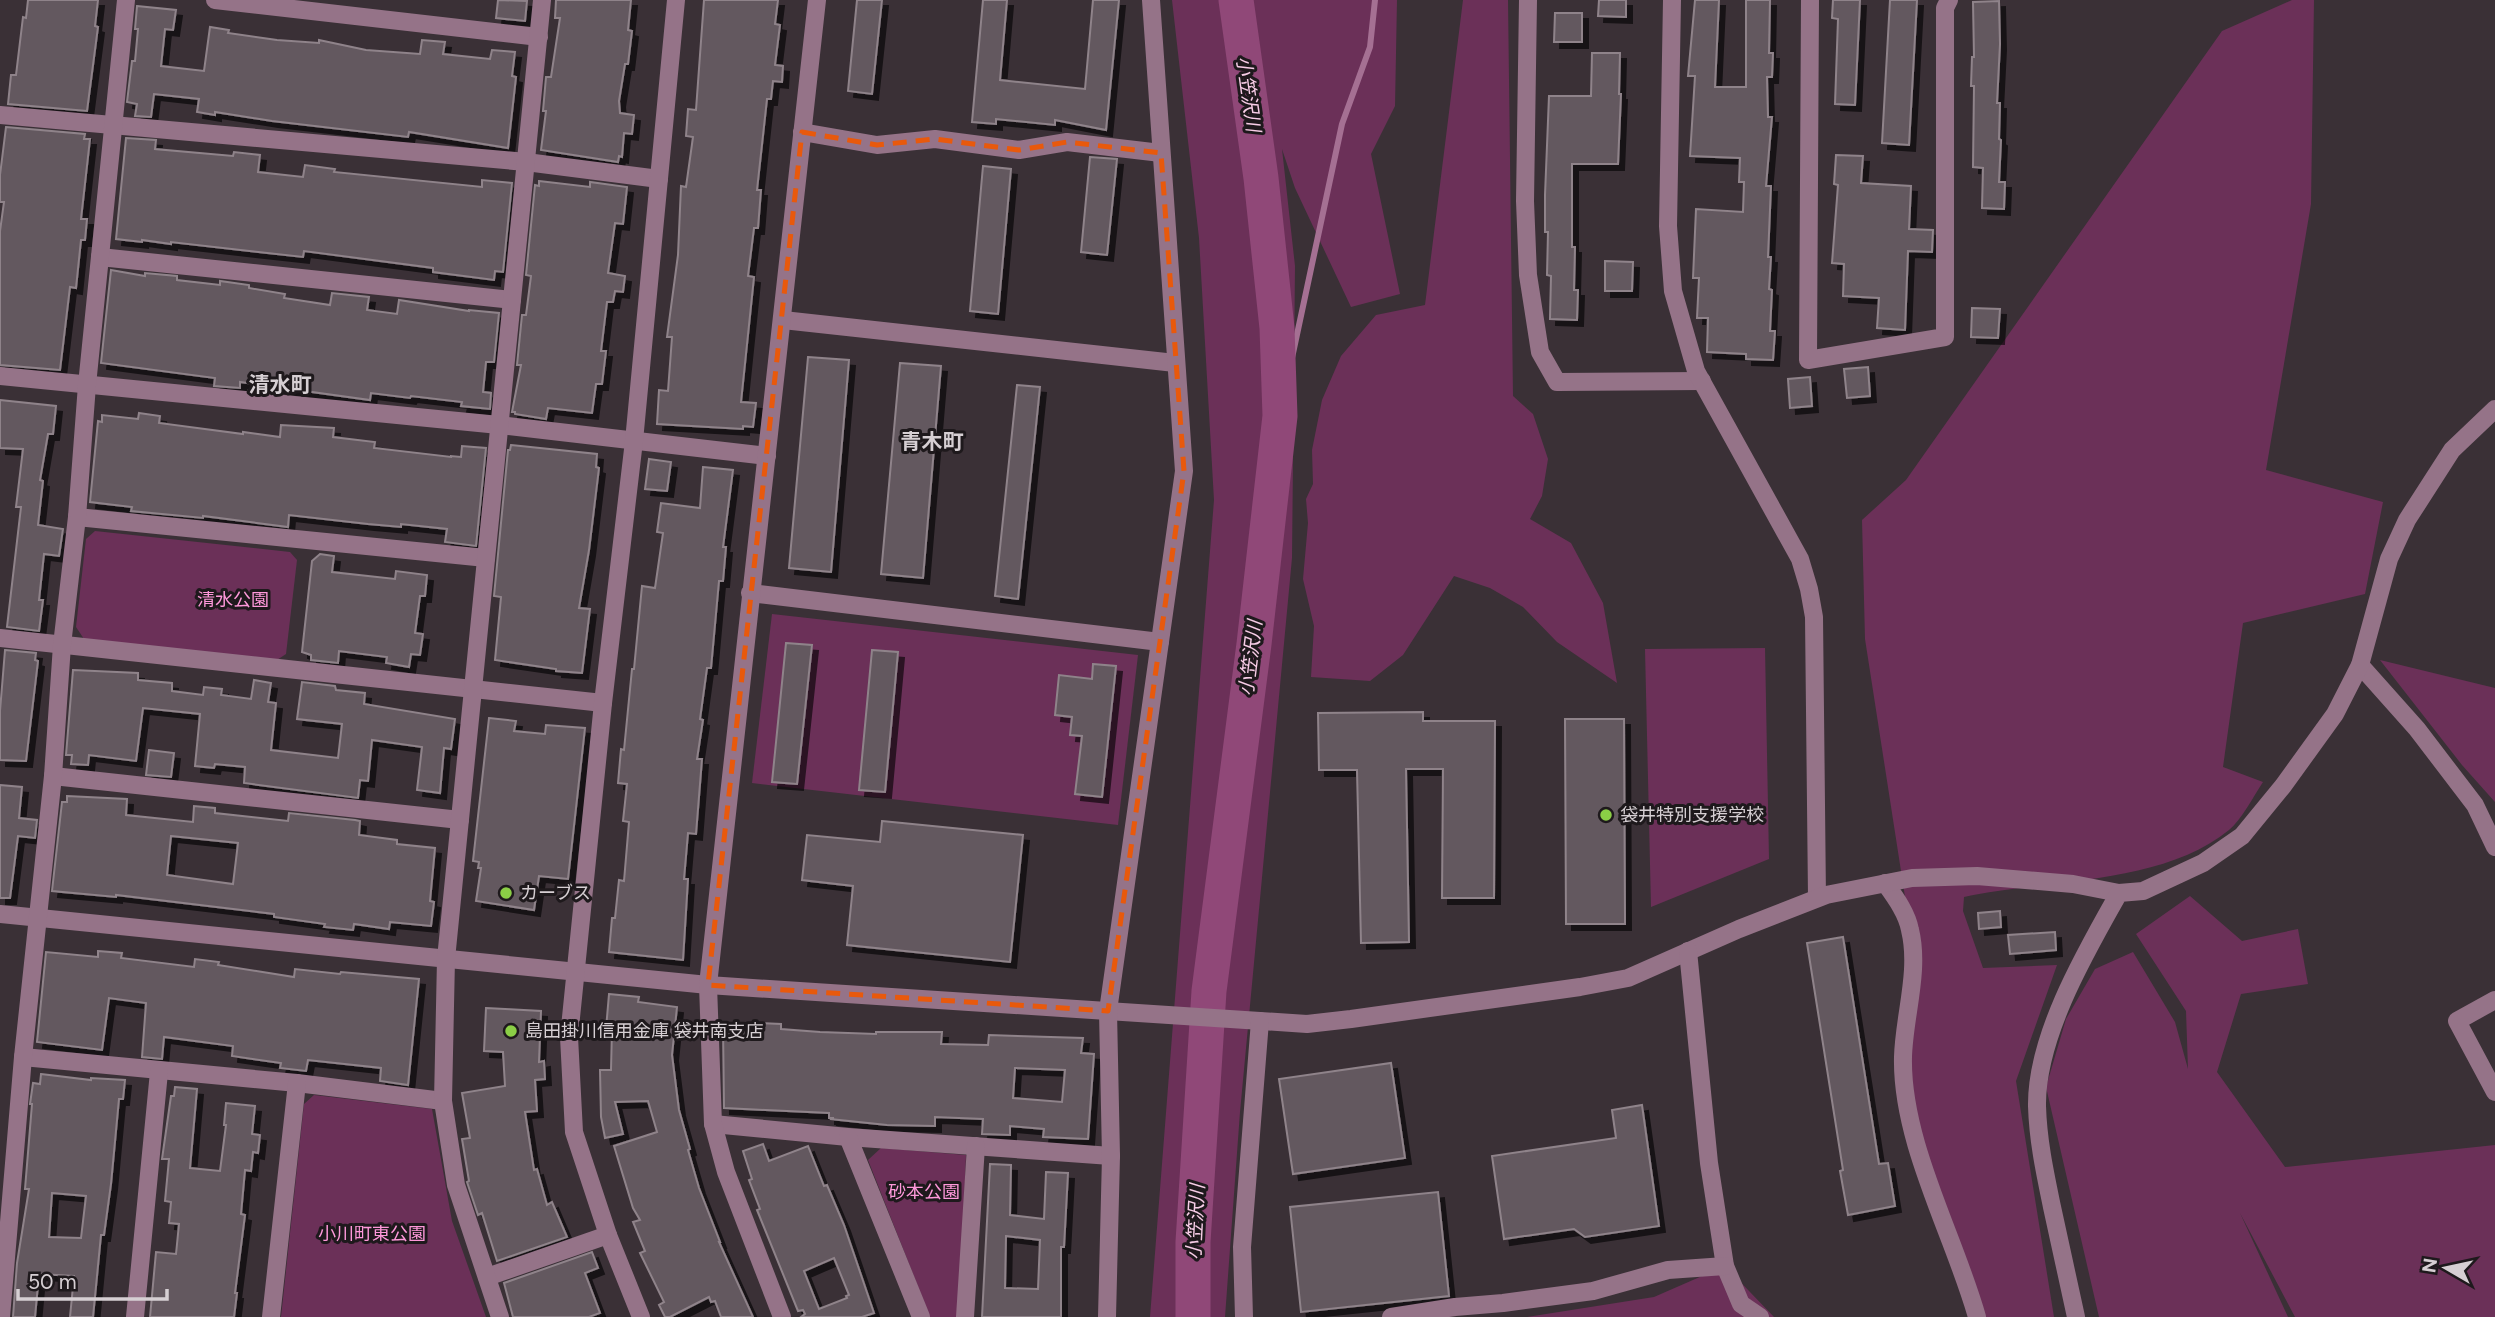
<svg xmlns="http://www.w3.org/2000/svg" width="2495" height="1317" font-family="Figtree,'Noto Sans JP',sans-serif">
  <defs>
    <filter id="shadow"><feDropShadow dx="6" dy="6" stdDeviation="0" flood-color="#0009"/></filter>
  </defs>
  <rect width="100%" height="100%" fill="#3a3036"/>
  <!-- green -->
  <g fill="#6b3058">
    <path d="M1172,0H1397L1395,106L1371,154L1400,294L1351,307L1295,188L1282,149L1295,266L1292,558L1240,1112L1225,1317H1150L1214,500L1199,238Z"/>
    <path d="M1463,0H1508L1513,396L1533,414L1548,459L1542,496L1530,519L1571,543L1603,603L1617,683L1557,642L1523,607L1490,588L1454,576L1403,655L1370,681L1311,677L1314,626L1303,579L1308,523L1306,499L1313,484L1312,450L1322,400L1341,356L1376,315L1425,305Z"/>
    <path d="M2292,0H2314L2311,204L2266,470L2383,502L2365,594L2243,623L2223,767L2263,782C2253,797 2242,819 2229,830C2162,885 2046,879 1964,897L1963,911L1983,968L2057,965L2016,1081L2054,1317H1975L1907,1098L1910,929L1865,639L1862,520L1906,480L2222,31Z"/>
    <path d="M95,531L290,552L297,560L286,654L277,660L84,639L76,627L86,539Z"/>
    <path d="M772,614L1138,655L1118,825L752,783Z"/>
    <path d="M1765,648L1769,859L1651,907L1645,649Z"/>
    <path d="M2380,660L2495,688V802L2462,765Z"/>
    <path d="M2190,896L2242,941L2298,929L2308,984L2241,994L2217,1072L2285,1167L2495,1145V1317H2295L2240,1213L2288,1317H2099L2046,1087L2066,1019L2095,969L2133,952L2175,1022L2188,1069L2186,1011L2136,934Z"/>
    <path d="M314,1095L432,1109L452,1221L486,1317H281L304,1104Z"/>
    <path d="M881,1148L966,1155L960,1317H930L868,1160Z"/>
    <path d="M1725,1266L1774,1317H1527L1654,1297Z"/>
  </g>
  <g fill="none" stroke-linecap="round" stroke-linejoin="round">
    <!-- stream -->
    <path stroke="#a57093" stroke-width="6" d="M1280,414L1342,124L1370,47L1375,0"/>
    <!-- river -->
    <path stroke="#904878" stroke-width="35" d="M1193,1317V1242L1209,991L1254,644L1280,416L1277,328L1261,178L1236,0"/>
  </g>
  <!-- building -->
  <g fill="#63585f" stroke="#8f838a" stroke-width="2" fill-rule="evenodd" filter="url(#shadow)">
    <path d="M28,0H98L95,26L98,27L87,111L8,104L11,75H16L23,17L26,18Z"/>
    <path d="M498,0L527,1L525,21L496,18Z"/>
    <path d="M556,0H631L628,30L632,31L628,64H625L619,101L620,113L634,115L632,134L624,133L622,157L619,156L618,162L541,150L546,111H543L546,77H551L560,18H555Z"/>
    <path d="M704,0H778L775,24L780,25L775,65L783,66L782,82L773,81L771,99H767L757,190H761L758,228H754L748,276L754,277L741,402L756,403L753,427L743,426V429L657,424L659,390L668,391L672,337H667L678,255L681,186L686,187L693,137L686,136L688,109L696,110Z"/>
    <path d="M857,0H882L872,94L848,91Z"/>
    <path d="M983,0H1007L1000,80L1085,89L1093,0H1119L1106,130L1055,120V125L996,119V124L972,122Z"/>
    <path d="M1599,0H1626V17L1598,16Z"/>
    <path d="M1695,0H1719L1715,87H1746V0H1770L1769,53H1773L1772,77H1767L1768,117H1772L1766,186H1771L1768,257H1771L1769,289L1772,290L1770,331H1775L1773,360L1746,359V354L1707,352L1708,318H1697L1699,278H1693L1696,209L1743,212L1744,182H1739L1740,158L1690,156L1695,76H1688Z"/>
    <path d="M1833,0H1860L1855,105L1835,104L1838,19L1832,18Z"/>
    <path d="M1890,0H1917L1909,145L1882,143Z"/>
    <path d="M1999,1L2000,44L1997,103H2000L1999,139L2001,140L1999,182H2005L2004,209L1982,208L1983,168L1973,167L1974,86H1971L1972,57H1974L1973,2Z"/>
    <path d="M137,6L176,10L173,30L165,29L161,66L204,71L210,27L229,30L228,33L277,40L319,43V40L366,50L420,54L422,40L445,42L443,54L490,59L492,50L515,52L512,76L516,77L508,148L409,132L408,137L272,121L215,112V115L197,112L199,99L154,94L151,117L135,116L137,104L127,102L132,61H135L138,29H135Z"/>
    <path d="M1555,13H1582V42H1554Z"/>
    <path d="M1592,53H1620L1619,94H1621L1618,164H1572V247H1575L1574,290H1578L1577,320L1550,319L1551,276L1547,275L1548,232H1545V195L1549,96H1591Z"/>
    <path d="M6,127L85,134L84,139H90L81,219H87L85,240H81L76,288L70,287L60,370L0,365V231L4,202H0V175Z"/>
    <path d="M126,138L156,140L155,149L233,156L234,152L260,155L258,172L303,177L305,165L335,169L334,172L482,187V180L512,183L503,272L495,271L494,280L433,272V268L304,251L303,257L171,242V244L142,240V242L116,239Z"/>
    <path d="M1836,155L1863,156L1861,183L1911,186L1909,229L1933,230L1932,252L1908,251L1905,330L1877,328L1879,298L1843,296L1844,264L1832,263L1838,185L1834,184Z"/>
    <path d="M1090,157L1117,159L1107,255L1081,252Z"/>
    <path d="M983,166L1011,169L998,314L970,311Z"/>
    <path d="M539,181L590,187V182L627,187L623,224L615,223L608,273L625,276L623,292L615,291L613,302H607L601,351H606L602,384H596L592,413L548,408L546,419L515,414V412H512L521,365H517L522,315H526L531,276L526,275L535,185L539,186Z"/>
    <path d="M1605,261L1633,262L1632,291H1605Z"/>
    <path d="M111,270L145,276V273L177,276V280L220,285V281L249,285V288L285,294L284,298L330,305L332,293L369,297L367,310L397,314L399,300L469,311V310L499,313L494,362H486L483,392L491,393L490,409L461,406L462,402L411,396L410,398L371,393L370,400L240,382V388L214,386L215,378L101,363Z"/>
    <path d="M1972,308L2000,309L1998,338L1971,337Z"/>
    <path d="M808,357L849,360L831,572L789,568Z"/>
    <path d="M900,363L941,366L923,578L881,574Z"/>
    <path d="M1868,367L1870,396L1847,398L1844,369Z"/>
    <path d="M1810,377L1812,406L1790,408L1788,379Z"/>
    <path d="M1017,385L1040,387L1018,599L995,596Z"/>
    <path d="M0,400L56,406L53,434H48L40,480L43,481L38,525L63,529L59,556L44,554L39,600H43L39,631L7,627L21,507H16L23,449L0,448Z"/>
    <path d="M139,413L160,416L159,423L243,434V432L280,437L281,425L334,428L333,437L375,442L374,448L451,457V456L461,457L462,446L486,448L476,546L445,542L447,529L401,524V527L368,524L289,515L288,527L203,516V518L131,511L132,507L90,502L98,421L102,422V415L138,419Z"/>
    <path d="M511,445L597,454L596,467L599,468L589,550L579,608L590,609L582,673L556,671V669L495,660L501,597L494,596L508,450H510Z"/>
    <path d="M649,459L671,462L667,491L645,489Z"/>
    <path d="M703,467L733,470L723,547H726L723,581H719L711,668H707L700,719L703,720L697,759H702L696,834L688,833L684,879H688L683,960L609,952L612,918H615L619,880L624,881L629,822L623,821L627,784L618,783L621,749L624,750L632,669H634L642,586L655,588L663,533L657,532L661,503L700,508Z"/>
    <path d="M320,554L334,556L332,572L395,579L396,571L427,575L425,596H420L415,633L423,634L420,655L411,654L409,667L386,663L387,657L339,651L338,663L311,660V655L302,652L312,561Z"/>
    <path d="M786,643L812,645L797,784L772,782Z"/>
    <path d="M5,650L36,653L35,660L38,661L26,761L0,760V711Z"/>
    <path d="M872,650L898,652L885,792L859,790Z"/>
    <path d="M1093,664L1116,666L1102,797L1075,794L1082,736L1070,735L1072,717L1055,715L1059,675L1092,679Z"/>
    <path d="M73,670L138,673V680L172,683V691L203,695L204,687L222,689L221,695L251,699L254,680L271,683L268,702L276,703L271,750L338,758L342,724L297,719L302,682L335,686L336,690L365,693L364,704L455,719L451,749L444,748L440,793L417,790L422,747L372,740L368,781L360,780L358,798L244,783L245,767L215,764L214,768L195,766L200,714L143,708L136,761L89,755L88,765L71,764L72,755H66Z"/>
    <path d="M1423,712V721H1495L1494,898H1442L1443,769H1406L1409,942L1361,943L1357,770H1319L1318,713Z"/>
    <path d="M489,718L516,721L514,731L545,734L546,725L585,728L568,879L539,876L534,910L476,901L481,868H478L479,862L473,861Z"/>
    <path d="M1565,719H1624L1625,924H1566Z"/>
    <path d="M149,750L174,753L171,777L146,775Z"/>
    <path d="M0,785L22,787L19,818L37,820L35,838L18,836L10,898H0Z"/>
    <path d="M67,796L127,799L126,815L193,822L194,806L215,808V813L288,821L289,813L355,820L360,821L359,835L397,840V844L435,848L430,901L434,902L431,926L390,922L389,929L354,924L353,930L324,927L325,924L274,917V914L116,895V897L52,891L62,802H67ZM171,836L238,843L233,884L167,875Z"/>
    <path d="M882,821L1023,835L1010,962L847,945L853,886L802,880L807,835L880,842Z"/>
    <path d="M2000,911L2001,927L1979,929L1978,913Z"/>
    <path d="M2055,932L2056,950L2010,954L2008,935Z"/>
    <path d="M1843,937L1879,1164L1888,1163L1895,1206L1848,1215L1840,1171L1843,1170L1807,943Z"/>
    <path d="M98,951L122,953L121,958L194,967L195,959L219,962L218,965L294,977L295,969L340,974L341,972L419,979L408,1085L380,1081L381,1068L308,1060L306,1071L280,1068L281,1063L232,1056L233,1046L164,1037L162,1059L142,1057L146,1003L109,998L102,1050L37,1042L46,952L98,957Z"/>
    <path d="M609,994L639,997L638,1002L677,1007L672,1055L679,1110L690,1149L688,1150L699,1188L720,1242H719L753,1317H721L715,1301L711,1302L709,1297L670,1317H665L659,1305L664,1302L640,1253L645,1251L633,1222L640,1220L633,1208L614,1146L657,1132L648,1101L615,1102L623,1134L605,1138L601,1117L600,1070H611L612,1029H606Z"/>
    <path d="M486,1008L541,1011L539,1062L544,1061L545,1079L535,1080L537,1111L525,1112L534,1170L537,1169L547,1205L552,1202L567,1237L497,1261L482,1213L478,1215L467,1182L469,1181L462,1139L470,1138L462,1093L505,1086L503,1052L484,1051Z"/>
    <path d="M759,1023L781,1024V1029L820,1032L876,1034V1032H942L941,1044L988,1045L989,1035L1083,1038L1081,1053L1094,1054L1088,1139L1043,1137L1044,1129L1010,1126V1135L982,1134L983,1119L935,1117V1126L887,1125L830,1119L834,1118H829V1113L724,1108L723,1026L759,1027ZM1015,1068L1065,1070L1062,1102L1013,1098Z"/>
    <path d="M1391,1063L1405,1158L1293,1174L1279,1079Z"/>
    <path d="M41,1074L91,1080V1078L125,1080L123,1099H119L111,1184L104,1235H101L93,1317H70L74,1276L39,1274L35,1317H13L17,1263L29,1189H25L32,1104H30L33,1083L40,1084ZM52,1193L86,1196L81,1238L49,1237Z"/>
    <path d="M175,1087L197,1089L190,1168L220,1171L226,1125H224L226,1103L255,1106L252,1134L260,1135L258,1153L253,1152L251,1171L245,1170L241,1214L245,1215L235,1293H237L234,1317H150L156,1252L176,1254L179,1224L169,1223L171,1202L165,1201L169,1159H162L171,1096H174Z"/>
    <path d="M1642,1105L1659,1226L1585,1237L1574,1229L1504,1239L1492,1156L1616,1138L1612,1110Z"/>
    <path d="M763,1144L769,1161L808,1146L824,1186L827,1185L844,1225L874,1313L862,1317H801L805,1314L803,1310L798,1311L757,1210L760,1209L749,1180L752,1179L743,1151ZM834,1258L849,1295L846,1296L847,1298L819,1309L804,1271Z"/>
    <path d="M990,1164L1011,1165L1010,1215L1044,1219L1046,1172L1068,1173L1064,1247H1061V1317H982ZM1006,1236L1040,1240L1038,1289L1005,1288Z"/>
    <path d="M1438,1192L1449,1296L1301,1312L1290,1207Z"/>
    <path d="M592,1252L598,1268L585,1273L600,1313L589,1317H513L504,1283Z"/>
  </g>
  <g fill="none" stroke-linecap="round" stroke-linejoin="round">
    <!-- minor -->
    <g stroke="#957388" stroke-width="18">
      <path d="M215,0L539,37"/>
      <path d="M1528,0L1525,201L1528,275L1540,352L1557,382L1702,381"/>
      <path d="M1672,0L1668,226L1673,291L1696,371L1800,559L1809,589L1814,617L1817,898"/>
      <path d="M1810,0L1808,360L1945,337V8L1949,0"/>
      <path d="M0,115L526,162L659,179"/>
      <path d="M802,132L877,145L935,139L1019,150L1067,142L1161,153"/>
      <path d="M100,257L512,300"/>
      <path d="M783,320L1175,363"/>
      <path d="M0,376L499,425L767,456"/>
      <path d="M77,517L486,558"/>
      <path d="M750,593L1160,642"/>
      <path d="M0,638L603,703"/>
      <path d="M2360,665L2417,729L2475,805L2495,847"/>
      <path d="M53,776L460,820"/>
      <path d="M1885,883C1895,897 1907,913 1910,930C1920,971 1904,1016 1903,1057C1901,1142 1954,1235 1977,1317"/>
      <path d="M0,914L708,985L1307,1024L1351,1019L1580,987L1628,978L1739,929L1826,895L1912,878L1977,876L2073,884L2119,893"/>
      <path d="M1688,951L1709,1163L1725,1266L1741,1304L1760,1317"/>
      <path d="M2495,1000L2457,1021L2495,1092"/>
      <path d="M23,1057L297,1083L443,1101"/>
      <path d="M713,1124L848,1137L1111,1156"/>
      <path d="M848,1137L921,1317"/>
      <path d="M487,1277L608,1235"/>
      <path d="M1,1317L23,1057L53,776L62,645L77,517L87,385L126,0"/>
      <path d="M135,1317L159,1072"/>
      <path d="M271,1317L297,1083"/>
      <path d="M500,1317L456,1185L443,1101L446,959L542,0"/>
      <path d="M641,1317L608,1235L574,1132L569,1037L603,703L634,441L676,0"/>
      <path d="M782,1317L726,1172L713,1124L708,985L817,0"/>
      <path d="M965,1317L976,1146"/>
      <path d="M1107,1317L1111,1156L1108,1011L1184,471L1151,0"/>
      <path d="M1244,1317L1242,1247L1260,1021"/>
      <path d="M1391,1317L1455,1307L1503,1303L1593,1291L1668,1270L1725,1266"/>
      <path d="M2076,1317C2068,1280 2060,1244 2052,1207C2045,1173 2038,1141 2037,1106C2036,1037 2085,953 2119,893L2143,891L2203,863L2242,836L2283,786L2335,714L2360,665L2389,559L2407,520L2452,450L2495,409"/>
    </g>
  </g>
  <!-- marked area -->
  <path fill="none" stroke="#e8590c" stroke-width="5" stroke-dasharray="14 9" stroke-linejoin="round" d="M802,132L877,145L935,139L1019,150L1067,142L1161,153L1184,471L1108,1011L708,985Z"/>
  <!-- markers -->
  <g fill="#8bce46" stroke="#1e191c" stroke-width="2.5">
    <circle cx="1606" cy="815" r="7"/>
    <circle cx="506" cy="893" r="7"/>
    <circle cx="511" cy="1031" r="7"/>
  </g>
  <g text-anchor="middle" stroke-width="6" stroke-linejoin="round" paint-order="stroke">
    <!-- park labels -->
    <g font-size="18" fill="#fe98da" stroke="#1e191c">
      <text x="233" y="606">清水公園</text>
      <text x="924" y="1198">砂本公園</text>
      <text x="372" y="1240">小川町東公園</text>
    </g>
    <!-- poi labels -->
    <g font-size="18" fill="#d6cfd3" stroke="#1e191c" text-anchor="start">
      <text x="1620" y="821">袋井特別支援学校</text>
      <text x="520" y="899">カーブス</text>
      <text x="525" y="1037">島田掛川信用金庫 袋井南支店</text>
    </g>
    <!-- water labels -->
    <g font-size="19" font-style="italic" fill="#f8cde7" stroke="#1e191c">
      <text transform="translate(1249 94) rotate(82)" y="7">小笠沢川</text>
      <text transform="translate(1250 658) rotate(-83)" y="7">小笠沢川</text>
      <text transform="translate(1195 1222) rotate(-87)" y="7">小笠沢川</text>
    </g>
    <!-- quarter labels -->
    <g font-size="21" font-weight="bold" fill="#d6cfd3" stroke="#1e191c">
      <text x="280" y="392">清水町</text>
      <text x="932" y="449">青木町</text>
    </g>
  </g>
  <!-- north arrow -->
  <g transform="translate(2446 1268) rotate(279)" stroke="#1e191c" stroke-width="5" paint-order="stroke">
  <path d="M0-5L12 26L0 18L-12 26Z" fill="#d6cfd3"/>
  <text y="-10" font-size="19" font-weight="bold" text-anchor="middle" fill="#d6cfd3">N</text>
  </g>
  <!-- scale -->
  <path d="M18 1289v10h149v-10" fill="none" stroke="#d6cfd3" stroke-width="3.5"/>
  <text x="28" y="1289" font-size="21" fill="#d6cfd3" stroke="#1e191c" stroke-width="5" paint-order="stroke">50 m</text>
</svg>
